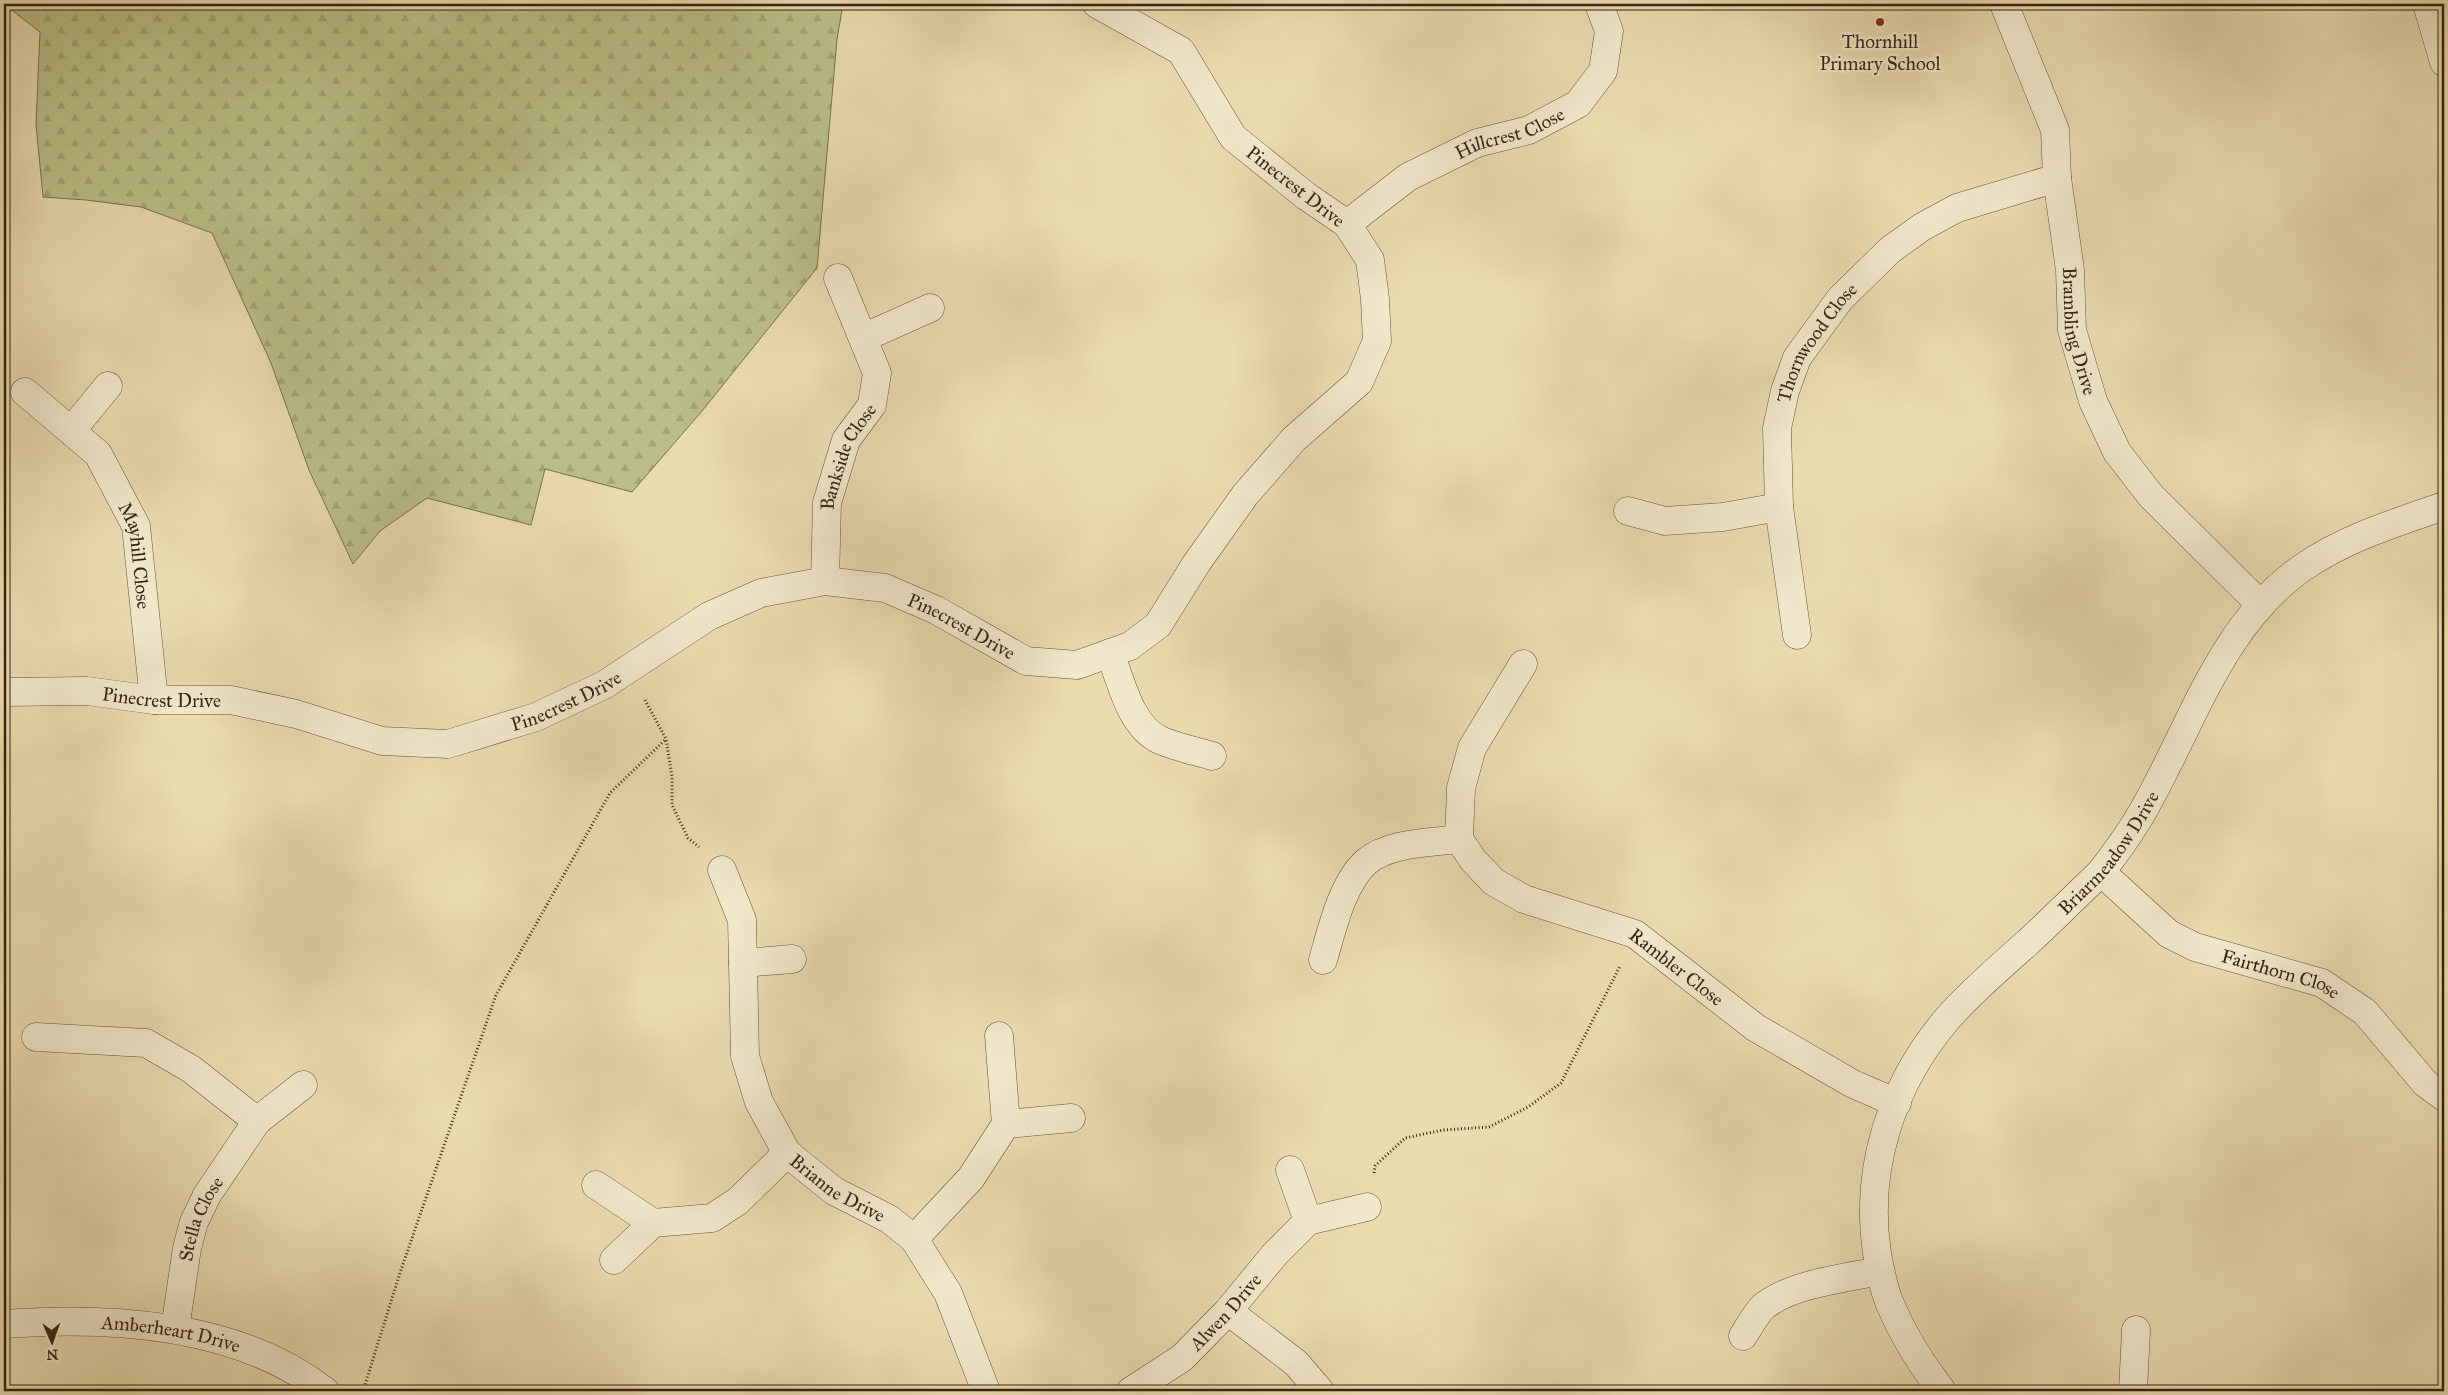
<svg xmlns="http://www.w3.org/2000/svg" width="2448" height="1395" font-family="'IM FELL Great Primer',serif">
  <defs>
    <pattern id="forest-firs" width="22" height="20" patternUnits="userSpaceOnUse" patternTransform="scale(1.25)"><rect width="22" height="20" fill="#babf88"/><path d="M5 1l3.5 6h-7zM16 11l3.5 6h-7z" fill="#a0a474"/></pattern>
  </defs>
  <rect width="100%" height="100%" fill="#eadbaf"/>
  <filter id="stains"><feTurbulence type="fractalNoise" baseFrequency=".004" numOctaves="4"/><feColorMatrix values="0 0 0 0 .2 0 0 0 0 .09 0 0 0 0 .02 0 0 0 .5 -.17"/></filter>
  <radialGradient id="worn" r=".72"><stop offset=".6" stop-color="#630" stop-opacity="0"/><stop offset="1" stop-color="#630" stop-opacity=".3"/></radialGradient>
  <!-- forest -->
  <path fill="url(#forest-firs)" stroke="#78714d" d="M4,4H843L837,39L817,268L702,411L632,492L545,469L531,525L427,498L380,531L353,564L309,470L271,363L212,233L141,207L86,200L43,197L36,124L40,32Z"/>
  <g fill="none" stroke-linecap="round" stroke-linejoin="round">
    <defs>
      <g id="minor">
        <path id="s1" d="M2004,4L2055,130L2057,178L2070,270L2072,330L2093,401L2117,452L2151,496L2261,605"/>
        <path d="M2427,4L2444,62"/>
        <path id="s2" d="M1347,224L1408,177L1477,143L1529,130L1578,104L1603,71L1609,31L1599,4"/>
        <path d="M863,338L930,308"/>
        <path id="s3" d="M25,392L98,454L136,526L154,700"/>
        <path d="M71,431L108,386"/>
        <path d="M1628,511L1665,521L1723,517L1779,507"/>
        <path id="s4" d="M825,581L827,503L846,440L872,405L877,373L838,278"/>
        <path id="s5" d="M1797,635L1779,507L1777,428L1785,391L1797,358L1840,299L1890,250L1922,227L1957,208L2057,178"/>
        <path d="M1110,653C1121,681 1130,726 1160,740C1176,747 1195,751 1212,756"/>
        <path id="s6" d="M4,692L87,691L154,700H231L296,714L382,741L448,744L536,717L604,685L709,616L761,593L825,581L885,588L936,610L1026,661L1077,665L1130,646L1158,625L1196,564L1245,495L1294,439L1359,382L1377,341L1375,299L1370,260L1347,224L1306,196L1233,137L1181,51L1097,4"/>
        <path d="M1459,839L1461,788L1472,748L1523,664"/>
        <path id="s7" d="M722,870L742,920L745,1056L759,1102L787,1153L834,1191L889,1219L914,1239L948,1293L986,1391"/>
        <path id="s8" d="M2101,872L2169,934L2195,947L2322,983L2365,1012L2425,1083L2444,1097"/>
        <path id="s9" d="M1323,960C1332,929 1342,884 1366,862C1389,842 1430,843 1459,839L1473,860L1494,882L1524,899L1635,934L1756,1028L1853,1084L1897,1103"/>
        <path d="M743,963L792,959"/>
        <path d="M36,1037L146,1043L191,1069L257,1121"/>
        <path d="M1006,1124L1071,1118"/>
        <path d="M1290,1170L1308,1221"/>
        <path d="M596,1185L653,1223L712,1218L738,1201L787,1153"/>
        <path d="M914,1239L971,1178L1006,1124L999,1036"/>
        <path d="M614,1260L653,1223"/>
        <path d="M1228,1311L1296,1363L1320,1391"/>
        <path id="s10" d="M4,1324C110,1316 237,1323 325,1391"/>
        <path id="s11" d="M175,1329L187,1248L194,1222L207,1195L257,1121L303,1085"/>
        <path d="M1743,1336C1749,1327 1755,1315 1763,1307C1790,1284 1845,1278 1880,1271"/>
        <path id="s12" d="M1131,1391L1182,1358L1228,1311L1275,1254L1308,1221L1367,1207"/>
        <path id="s13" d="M1942,1391C1921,1364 1903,1335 1890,1304C1883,1288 1880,1270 1877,1253C1864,1168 1892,1083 1948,1018C1972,991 2000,967 2027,943C2052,920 2076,896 2101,872C2115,854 2128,836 2140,816C2190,732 2218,627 2302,568C2345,538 2395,523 2444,506"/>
        <path d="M2133,1391L2136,1330"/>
      </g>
    </defs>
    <!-- minor casing -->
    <use href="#minor" stroke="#645139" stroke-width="29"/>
    <!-- path -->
    <g stroke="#372312" stroke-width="3" stroke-dasharray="1 2.5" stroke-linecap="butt">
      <path d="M645,700L666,739L672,776V805L688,838L699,847"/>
      <path d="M1374,1173L1375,1166L1405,1138L1443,1130L1489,1127L1528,1107L1561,1083L1620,966"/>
      <path d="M363,1391L400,1273L496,995L610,793L666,739"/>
    </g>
    <!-- minor -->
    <use href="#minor" stroke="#f1e8cb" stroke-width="28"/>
  </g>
  <!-- markers -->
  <circle fill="#8f2418" stroke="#f1e8cb" stroke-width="2" cx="1880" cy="22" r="5"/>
  <g text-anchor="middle" stroke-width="5" stroke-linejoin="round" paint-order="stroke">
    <!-- poi labels -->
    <g font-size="19" fill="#372312" stroke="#f1e8cb">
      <text x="1880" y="48">Thornhill<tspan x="1880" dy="22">Primary School</tspan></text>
    </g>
    <!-- street labels -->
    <g font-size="19" fill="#372312" stroke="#f1e8cb">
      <text dy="7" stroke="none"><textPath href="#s2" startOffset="188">Hillcrest Close</textPath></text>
      <text transform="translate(1296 186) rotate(38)" y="7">Pinecrest Drive</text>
      <text dy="7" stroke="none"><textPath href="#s1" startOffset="339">Brambling Drive</textPath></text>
      <text dy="7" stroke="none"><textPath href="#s5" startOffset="304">Thornwood Close</textPath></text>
      <text dy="7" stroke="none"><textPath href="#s4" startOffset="129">Bankside Close</textPath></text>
      <text dy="7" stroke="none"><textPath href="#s3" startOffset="206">Mayhill Close</textPath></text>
      <text dy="7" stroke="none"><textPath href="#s6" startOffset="1011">Pinecrest Drive</textPath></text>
      <text dy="7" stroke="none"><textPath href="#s6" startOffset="158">Pinecrest Drive</textPath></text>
      <text dy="7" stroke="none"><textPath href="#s6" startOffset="576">Pinecrest Drive</textPath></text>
      <text dy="7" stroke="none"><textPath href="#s13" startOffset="639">Briarmeadow Drive</textPath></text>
      <text dy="7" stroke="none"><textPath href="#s9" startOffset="465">Rambler Close</textPath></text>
      <text dy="7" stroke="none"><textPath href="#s8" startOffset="211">Fairthorn Close</textPath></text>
      <text dy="7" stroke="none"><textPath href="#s7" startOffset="358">Brianne Drive</textPath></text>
      <text dy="7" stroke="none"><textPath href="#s11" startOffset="114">Stella Close</textPath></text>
      <text dy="7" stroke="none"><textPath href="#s12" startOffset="124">Alwen Drive</textPath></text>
      <text dy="7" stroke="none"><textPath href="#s10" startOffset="168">Amberheart Drive</textPath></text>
    </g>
  </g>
  <!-- margin -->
  <rect width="2448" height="1395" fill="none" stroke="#eadbaf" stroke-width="20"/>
  <rect x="5" y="5" width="2438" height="1385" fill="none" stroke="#372312" stroke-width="2.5"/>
  <rect x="10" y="10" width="2428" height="1375" fill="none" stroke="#372312"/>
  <!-- north arrow -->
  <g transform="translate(52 1342) rotate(178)" stroke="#f1e8cb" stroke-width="4" paint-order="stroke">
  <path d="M0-4L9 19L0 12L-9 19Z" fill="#372312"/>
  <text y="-8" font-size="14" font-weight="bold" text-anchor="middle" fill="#372312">N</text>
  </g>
  <rect width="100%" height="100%" filter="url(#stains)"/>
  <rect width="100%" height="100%" fill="url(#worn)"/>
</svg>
